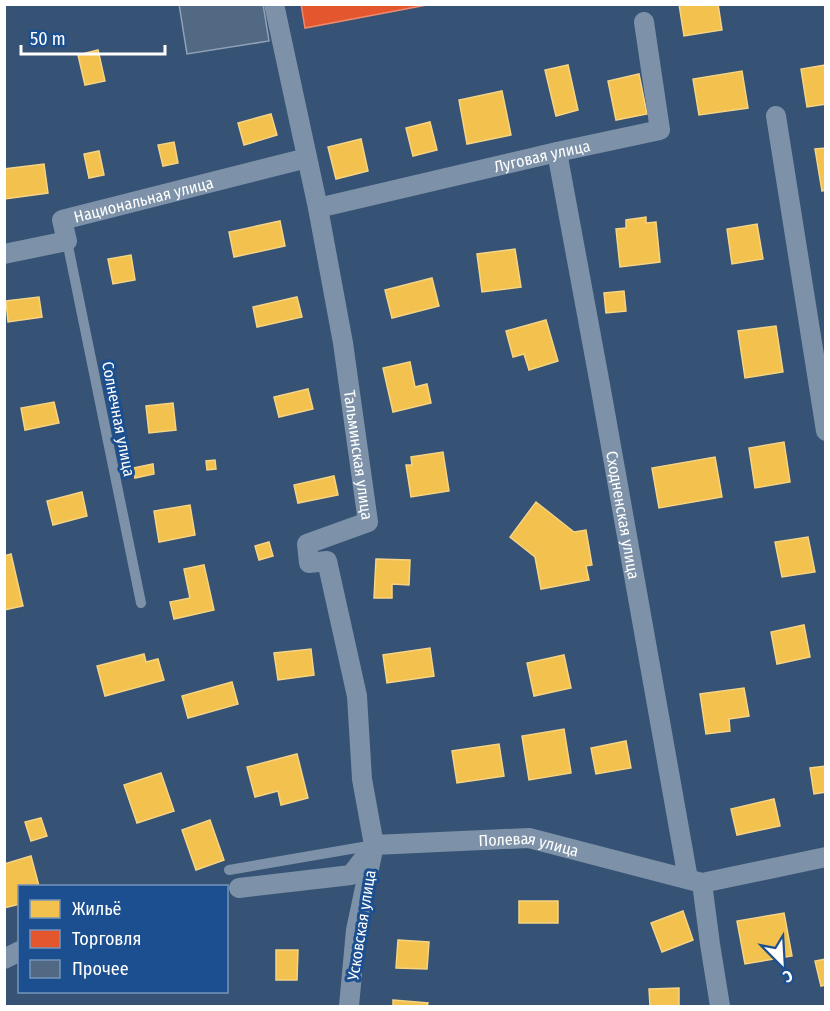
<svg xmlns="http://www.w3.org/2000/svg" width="830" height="1011" font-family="'Fira Sans Condensed',sans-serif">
  <rect width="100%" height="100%" fill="#365274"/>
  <!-- homes -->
  <g fill="#f2c14e" stroke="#f6d483" stroke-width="1.5">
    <path d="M679,4H718L722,30L684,36Z"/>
    <path d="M98,50L105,81L85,85L78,55Z"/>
    <path d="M568,65L578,110L556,116L545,70Z"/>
    <path d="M826,65V104L807,107L801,69Z"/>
    <path d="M742,71L748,108L699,115L693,79Z"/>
    <path d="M639,74L647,114L616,120L608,81Z"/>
    <path d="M502,91L511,135L467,144L459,100Z"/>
    <path d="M271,114L277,135L244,145L238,123Z"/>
    <path d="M430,122L437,150L413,156L406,128Z"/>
    <path d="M361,139L368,171L336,179L328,147Z"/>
    <path d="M174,142L178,163L163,166L158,145Z"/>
    <path d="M826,148V190L822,191L815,149Z"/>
    <path d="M99,151L104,175L89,178L84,154Z"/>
    <path d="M44,164L48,193L5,199L4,169Z"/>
    <path d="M646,217V223L656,222L660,262L620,267L616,229L626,228V220Z"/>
    <path d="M280,221L285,246L234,257L229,232Z"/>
    <path d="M757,224L763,259L732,264L727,229Z"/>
    <path d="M515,249L521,287L482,292L477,254Z"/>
    <path d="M131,255L135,280L113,284L108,259Z"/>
    <path d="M432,278L439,306L392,318L385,290Z"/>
    <path d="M624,291L626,311L606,313L604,293Z"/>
    <path d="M39,297L42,317L8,322L6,301Z"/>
    <path d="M297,297L302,317L257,327L253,307Z"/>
    <path d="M546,320L558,361L529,370L524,354L513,357L506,331Z"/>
    <path d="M776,326L783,372L745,378L738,331Z"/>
    <path d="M410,362L415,387L427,384L431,403L393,412L383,368Z"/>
    <path d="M308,389L313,409L279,417L274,397Z"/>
    <path d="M54,402L59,423L25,430L21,408Z"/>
    <path d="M173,403L176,430L149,433L146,406Z"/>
    <path d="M784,442L790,482L755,488L749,448Z"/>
    <path d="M443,452L449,491L411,497L406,465H412L411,457Z"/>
    <path d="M715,457L722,497L659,508L652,468Z"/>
    <path d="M215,460L216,469L207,470L206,461Z"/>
    <path d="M153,464L154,474L135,478L133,468Z"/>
    <path d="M334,476L338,495L298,503L294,485Z"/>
    <path d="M82,492L87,516L53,525L47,501Z"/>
    <path d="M536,502L574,532L586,530L592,565L586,566L589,580L541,589L535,557L510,537Z"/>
    <path d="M190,505L195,535L159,542L154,511Z"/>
    <path d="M808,537L815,572L782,577L775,542Z"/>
    <path d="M269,542L273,556L259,560L255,546Z"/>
    <path d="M11,554L23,606L4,610V556Z"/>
    <path d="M376,559L410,560L409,585L392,584V598H374Z"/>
    <path d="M204,565L214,610L174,619L170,602L190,598L184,569Z"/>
    <path d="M804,625L810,657L777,664L771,632Z"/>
    <path d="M430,648L434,676L387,683L383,655Z"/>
    <path d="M311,649L314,675L278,680L274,653Z"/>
    <path d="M144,654L146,662L158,659L164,680L105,696L97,666Z"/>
    <path d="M564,655L571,688L534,696L527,663Z"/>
    <path d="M232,682L238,704L188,718L182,696Z"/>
    <path d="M744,688L749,716L729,719L730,731L706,734L700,694Z"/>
    <path d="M564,729L571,773L529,780L522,736Z"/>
    <path d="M626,741L631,768L596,774L591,748Z"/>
    <path d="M499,744L504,776L457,783L452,751Z"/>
    <path d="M297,754L308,798L281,805L278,791L255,797L247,767Z"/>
    <path d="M826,766V792L814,794L810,768Z"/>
    <path d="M161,773L174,811L137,823L124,785Z"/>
    <path d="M774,799L780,826L737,835L731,809Z"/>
    <path d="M41,818L47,836L31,841L25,822Z"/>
    <path d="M210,820L224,860L196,870L182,830Z"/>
    <path d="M31,856L39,886H20V904L4,908V864Z"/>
    <rect x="519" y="901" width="39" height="22"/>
    <path d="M683,911L693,940L662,952L651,923Z"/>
    <path d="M784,913L792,956L745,964L737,921Z"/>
    <path d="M398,940L429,942L427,969L396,968Z"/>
    <path d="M276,950H298L297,980H276Z"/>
    <path d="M826,959V985L821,986L815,961Z"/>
    <path d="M679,988V1006H650L649,989Z"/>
    <path d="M393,1000L428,1003L427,1006H393Z"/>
  </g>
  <!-- shops -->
  <path fill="#e4572e" stroke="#ec896d" stroke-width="1.5" d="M301,4H432L305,28Z"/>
  <!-- building -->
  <path fill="#526984" stroke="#92a2b6" stroke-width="1.5" d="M179,4H263L269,41L187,54Z"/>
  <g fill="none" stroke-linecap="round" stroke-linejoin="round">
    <!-- service -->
    <g stroke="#7d92a8" stroke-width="10">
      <path d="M67,241L141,603"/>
      <path d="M229,870L374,845"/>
    </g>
    <!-- minor -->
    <g stroke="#7d92a8" stroke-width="20">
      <path id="s1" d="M274,4L318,208L343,343L368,522L307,544L309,563L327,561L357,696L362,779L374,845L356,930L349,1006"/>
      <path d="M776,116L826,431"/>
      <path id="s2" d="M557,152L601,390L688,879"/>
      <path id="s3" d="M318,208L557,152L660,130L644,22"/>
      <path id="s4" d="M4,254L67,241L62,220L307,158"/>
      <path d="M702,883L710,944L720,1006"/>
      <path id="s5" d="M239,888L351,875L374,845L529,838L702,883L826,857"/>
      <path d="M4,959L20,951"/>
    </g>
  </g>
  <g text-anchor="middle" stroke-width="6" stroke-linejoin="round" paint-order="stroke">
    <!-- street labels -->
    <g font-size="16" fill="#fff" stroke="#1b4f8f">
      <text dy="6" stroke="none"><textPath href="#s3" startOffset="230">Луговая улица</textPath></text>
      <text dy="6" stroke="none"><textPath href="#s4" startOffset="170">Национальная улица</textPath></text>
      <text transform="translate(119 419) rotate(79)" y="6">Солнечная улица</text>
      <text dy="6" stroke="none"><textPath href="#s1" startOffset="459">Тальминская улица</textPath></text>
      <text dy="6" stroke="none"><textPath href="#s2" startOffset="369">Сходненская улица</textPath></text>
      <text dy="6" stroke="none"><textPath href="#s5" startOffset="306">Полевая улица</textPath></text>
      <text transform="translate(361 925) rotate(-81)" y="6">Усковская улица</text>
    </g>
  </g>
  <!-- border -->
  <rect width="830" height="1011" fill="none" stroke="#ffffff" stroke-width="12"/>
  <!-- legend -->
  <rect x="18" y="885" width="210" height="108" fill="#1b4f8f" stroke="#7695bc" stroke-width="1.5"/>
  <rect x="30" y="900" width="30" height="18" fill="#f2c14e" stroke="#7695bc" stroke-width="1.5"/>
  <text x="72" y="915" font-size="18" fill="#ffffff">Жильё</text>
  <rect x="30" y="930" width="30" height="18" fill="#e4572e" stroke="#7695bc" stroke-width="1.5"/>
  <text x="72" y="945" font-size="18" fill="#ffffff">Торговля</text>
  <rect x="30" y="960" width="30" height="18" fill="#526984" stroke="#7695bc" stroke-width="1.5"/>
  <text x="72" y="975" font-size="18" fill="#ffffff">Прочее</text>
  <!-- north arrow -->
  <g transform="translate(782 963) rotate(156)" stroke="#1b4f8f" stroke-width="4.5" paint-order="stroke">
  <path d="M0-4.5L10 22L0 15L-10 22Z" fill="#ffffff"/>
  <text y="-9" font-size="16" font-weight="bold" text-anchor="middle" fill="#ffffff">С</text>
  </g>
  <!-- scale -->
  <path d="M21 45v9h144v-9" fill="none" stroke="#ffffff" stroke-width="3"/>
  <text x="30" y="45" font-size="18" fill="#ffffff" stroke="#1b4f8f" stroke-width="4.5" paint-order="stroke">50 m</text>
</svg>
